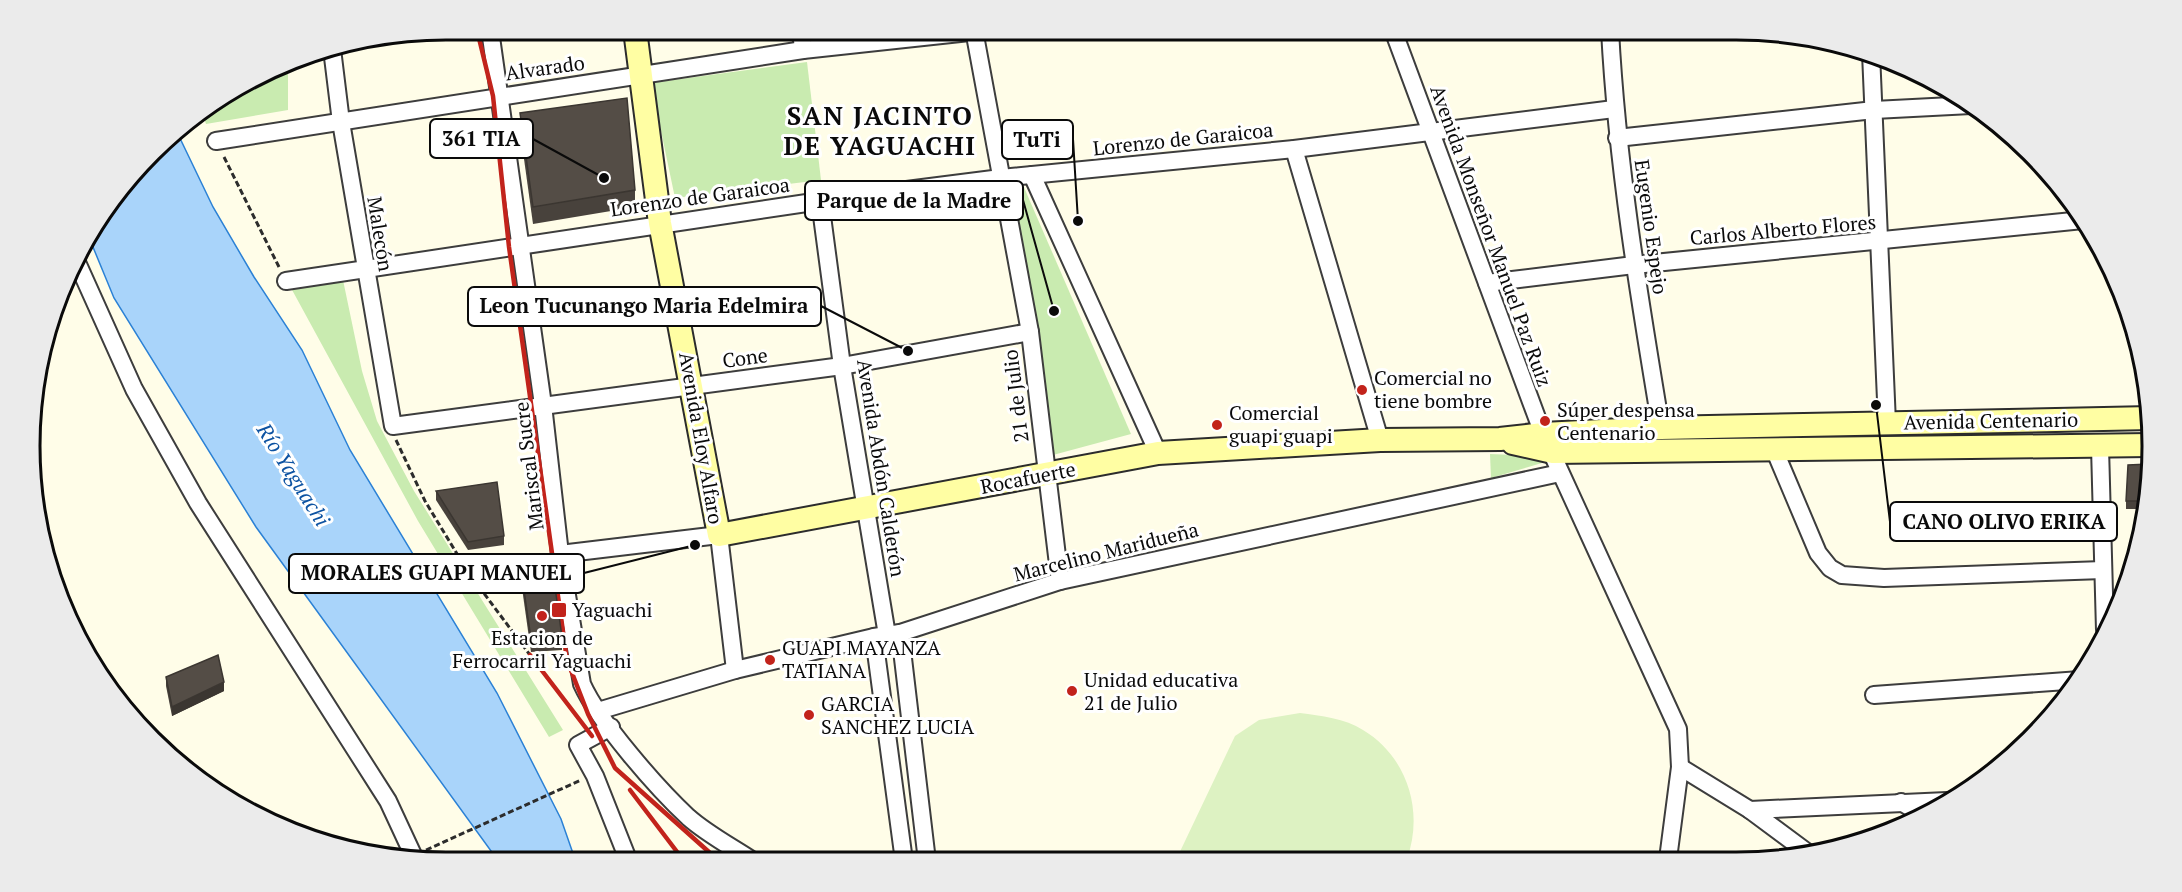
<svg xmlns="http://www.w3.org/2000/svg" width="2182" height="892" font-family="'PT Serif',serif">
  <rect width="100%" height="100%" fill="#fffde8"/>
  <!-- green -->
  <g fill="#c9ebb0">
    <path d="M807,62L821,180L675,198L651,83Z"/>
    <path d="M288,63V110L206,124L202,112L238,86Z"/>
    <path d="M1023,185L1131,434L1053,455L1012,189Z"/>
    <path d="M343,280L362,371L377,421L414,491L563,730L549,737L418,521L291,288Z"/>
    <path d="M1490,454L1541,456L1542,463L1491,478Z"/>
  </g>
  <!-- pitch -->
  <path fill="#ddf2c2" d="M1300,713C1321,716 1345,718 1363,730C1408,757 1424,812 1407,859L1176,860L1235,736L1259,720Z"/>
  <!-- water -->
  <path fill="#a9d4fa" stroke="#2b81d5" stroke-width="1.5" d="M176,130L213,207L254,277L302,350L350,450L497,693L561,819L576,862H499L256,527L114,298L88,235Z"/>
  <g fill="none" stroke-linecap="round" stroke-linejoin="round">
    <defs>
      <g id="street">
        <path d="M490,30L543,405L560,554L582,684C599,722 657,788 688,817C707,834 732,847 753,861"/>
        <path d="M801,30L803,50"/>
        <path d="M974,30L1030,332L1060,581"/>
        <path d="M1393,30L1543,434L1678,729L1680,767L1668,859"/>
        <path d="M1610,30C1617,164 1639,296 1661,428"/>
        <path d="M332,49L341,122L393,426L842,366L1030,332"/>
        <path d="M1871,53L1887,423"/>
        <path d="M1617,138L1874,110L1971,105"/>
        <path d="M216,141L803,50L988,30"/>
        <path d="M1294,149L1380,440"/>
        <path d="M1032,175L1158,453"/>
        <path d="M820,201L842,366L887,635"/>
        <path d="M76,260L134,389L198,503L388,801L414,857"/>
        <path d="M286,281L820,201L1001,178L1294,149L1614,109"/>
        <path d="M1487,283L1634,265L2083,220"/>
        <path d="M2100,447L2105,630"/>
        <path d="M1774,449L1818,553L1830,568L1842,575L1884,578L2103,570"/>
        <path d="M560,554L719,535L735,670"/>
        <path d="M900,633L927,861"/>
        <path d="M874,637L904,861"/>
        <path d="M1874,695L2080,680"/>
        <path d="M598,711L735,670L874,637L900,633L1060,581L1560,473"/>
        <path d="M611,727L578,745L595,776L629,862"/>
        <path d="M1680,767L1750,810L1808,853"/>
        <path d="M1901,802L1924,816"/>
        <path d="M1750,810L1947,801"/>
      </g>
      <g id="secondary">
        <path d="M635,30L660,223L719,535L1158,453L1380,440L1500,439L1543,434L1661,428L2151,418"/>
        <path d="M1513,443L1553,452L2150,445"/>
      </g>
    </defs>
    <!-- street casing -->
    <use href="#street" stroke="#3d3d3d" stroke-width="20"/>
    <!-- secondary casing -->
    <use href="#secondary" stroke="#2c2c2c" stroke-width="26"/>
    <!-- path -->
    <g stroke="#2c2c2c" stroke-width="3" stroke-dasharray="6 3" stroke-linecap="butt">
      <path d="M224,157L280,269"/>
      <path d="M396,440L425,501L468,572L546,556"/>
      <path d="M468,572L530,655"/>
      <path d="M426,850L581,780"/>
    </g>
    <!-- street -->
    <use href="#street" stroke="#fff" stroke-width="16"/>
    <!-- secondary -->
    <use href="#secondary" stroke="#fffea3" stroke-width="22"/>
    <!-- rail -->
    <g stroke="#c2231b" stroke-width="4.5">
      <path d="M477,30L493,96L509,247L567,660L588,714L615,768L719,861"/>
      <path d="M530,655L592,736"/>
      <path d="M630,790L684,861"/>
    </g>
  </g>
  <!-- wall -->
  <g fill="#48423c">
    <path d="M520,113L635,190V207L533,224L520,130Z"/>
    <path d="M436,491L504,536V545L468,550L436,500Z"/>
    <path d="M2148,500L2146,509H2126V501Z"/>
    <path d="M521,569L562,637V650L531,652L521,581Z"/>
    <path d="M166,677L224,691L172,716L166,686Z"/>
  </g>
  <!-- shaded-wall -->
  <g fill="#3b3631">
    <path d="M48,348V356L41,360L43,350Z"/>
    <path d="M224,682V691L172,716V707Z"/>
  </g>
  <!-- building -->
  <g fill="#544d46" stroke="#3b3631" stroke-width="1.5">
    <path d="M627,98L635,190L533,207L520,113Z"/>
    <path d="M46,340L48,348L43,350Z"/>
    <path d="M2149,464L2148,501H2126L2128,465Z"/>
    <path d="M497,482L504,536L468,542L436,491Z"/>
    <path d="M552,566L562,637L531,639L521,569Z"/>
    <path d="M218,655L224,682L172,707L166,677Z"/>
  </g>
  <!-- markers -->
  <g fill="#c2231b" stroke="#fff" stroke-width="2">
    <circle cx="1362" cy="390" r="6"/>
    <circle cx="1545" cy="421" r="6"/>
    <circle cx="1217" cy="425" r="6"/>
    <rect x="551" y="602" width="16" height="16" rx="3"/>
    <circle cx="542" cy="616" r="6"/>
    <circle cx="770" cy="660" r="6"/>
    <circle cx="1072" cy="691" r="6"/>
    <circle cx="809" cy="715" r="6"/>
  </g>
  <g text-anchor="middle" stroke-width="6" stroke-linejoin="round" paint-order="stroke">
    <!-- street labels -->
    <g font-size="20" fill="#0a0a0a" stroke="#fff">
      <text transform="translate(545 68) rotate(-8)" y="7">Alvarado</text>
      <text transform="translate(1183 139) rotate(-6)" y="7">Lorenzo de Garaicoa</text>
      <text transform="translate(700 197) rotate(-8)" y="7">Lorenzo de Garaicoa</text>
      <text transform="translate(1651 227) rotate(82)" y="7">Eugenio Espejo</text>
      <text transform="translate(1783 230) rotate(-5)" y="7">Carlos Alberto Flores</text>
      <text transform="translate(380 234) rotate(81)" y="7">Malecón</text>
      <text transform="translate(1491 236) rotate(70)" y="7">Avenida Monseñor Manuel Paz Ruiz</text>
      <text transform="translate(745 358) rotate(-8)" y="7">Cone</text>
      <text transform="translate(1016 396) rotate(-97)" y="7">21 de Julio</text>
      <text transform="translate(1991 421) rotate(-1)" y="7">Avenida Centenario</text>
      <text transform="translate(701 438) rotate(80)" y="7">Avenida Eloy Alfaro</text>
      <text transform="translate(529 466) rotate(-97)" y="7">Mariscal Sucre</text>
      <text transform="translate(881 468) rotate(81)" y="7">Avenida Abdón Calderón</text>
      <text transform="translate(1028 478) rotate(-11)" y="7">Rocafuerte</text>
      <text transform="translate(1106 552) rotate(-14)" y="7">Marcelino Maridueña</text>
    </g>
    <!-- poi labels -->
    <g font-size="20" fill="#0a0a0a" stroke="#fff" text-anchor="start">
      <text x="1374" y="385">Comercial no<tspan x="1374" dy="23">tiene bombre</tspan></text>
      <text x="1557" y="417">Súper despensa<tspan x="1557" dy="23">Centenario</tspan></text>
      <text x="1229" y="420">Comercial<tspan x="1229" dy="23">guapi guapi</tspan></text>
      <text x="572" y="617">Yaguachi</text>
      <text x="542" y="645" text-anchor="middle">Estacion de<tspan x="542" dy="23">Ferrocarril Yaguachi</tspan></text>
      <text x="782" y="655">GUAPI MAYANZA<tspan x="782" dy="23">TATIANA</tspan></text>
      <text x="1084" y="687">Unidad educativa<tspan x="1084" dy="23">21 de Julio</tspan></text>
      <text x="821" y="711">GARCIA<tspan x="821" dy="23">SANCHEZ LUCIA</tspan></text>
    </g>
    <!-- water labels -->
    <g font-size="21" font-style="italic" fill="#0d53a2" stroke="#fff">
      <text transform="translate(293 475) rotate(58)" y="7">Río Yaguachi</text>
    </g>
    <!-- district labels -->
    <g font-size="26" font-weight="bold" letter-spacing="1.5" fill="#0a0a0a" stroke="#fff">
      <text x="880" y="125">SAN JACINTO<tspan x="880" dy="30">DE YAGUACHI</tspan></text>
    </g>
  </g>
  <!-- crop -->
  <path d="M0 0H2182V892H0ZM446 40H1736A406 406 0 0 1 2142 446V446A406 406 0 0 1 1736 852H446A406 406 0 0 1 40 446V446A406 406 0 0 1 446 40Z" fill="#ebebeb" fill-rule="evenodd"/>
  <path fill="none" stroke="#0a0a0a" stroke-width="3" d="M446 40H1736A406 406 0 0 1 2142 446V446A406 406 0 0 1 1736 852H446A406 406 0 0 1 40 446V446A406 406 0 0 1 446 40Z"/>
  <!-- callouts -->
  <path fill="none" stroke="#0a0a0a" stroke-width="2" d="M604 178L533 139M1078 221L1073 139M1054 311L1023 200M908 351L821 306M1876 405L1890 522M695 545L584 573"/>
  <g fill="#0a0a0a" stroke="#fff" stroke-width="2">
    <circle cx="604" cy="178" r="6"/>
    <circle cx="1078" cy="221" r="6"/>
    <circle cx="1054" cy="311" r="6"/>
    <circle cx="908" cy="351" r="6"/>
    <circle cx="1876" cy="405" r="6"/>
    <circle cx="695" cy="545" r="6"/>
  </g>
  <g fill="#fff" stroke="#0a0a0a" stroke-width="2">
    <rect x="430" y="119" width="103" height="39" rx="6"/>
    <rect x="1002" y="120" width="71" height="39" rx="6"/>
    <rect x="805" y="181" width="218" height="39" rx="6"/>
    <rect x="468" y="287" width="353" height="39" rx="6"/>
    <rect x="1890" y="502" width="227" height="39" rx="6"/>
    <rect x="289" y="554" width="295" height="39" rx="6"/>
  </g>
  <g font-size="21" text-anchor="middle" font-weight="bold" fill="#0a0a0a">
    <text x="481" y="146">361 TIA</text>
    <text x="1037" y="147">TuTi</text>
    <text x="914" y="208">Parque de la Madre</text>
    <text x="644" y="313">Leon Tucunango Maria Edelmira</text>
    <text x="2004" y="529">CANO OLIVO ERIKA</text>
    <text x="436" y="580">MORALES GUAPI MANUEL</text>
  </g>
</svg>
